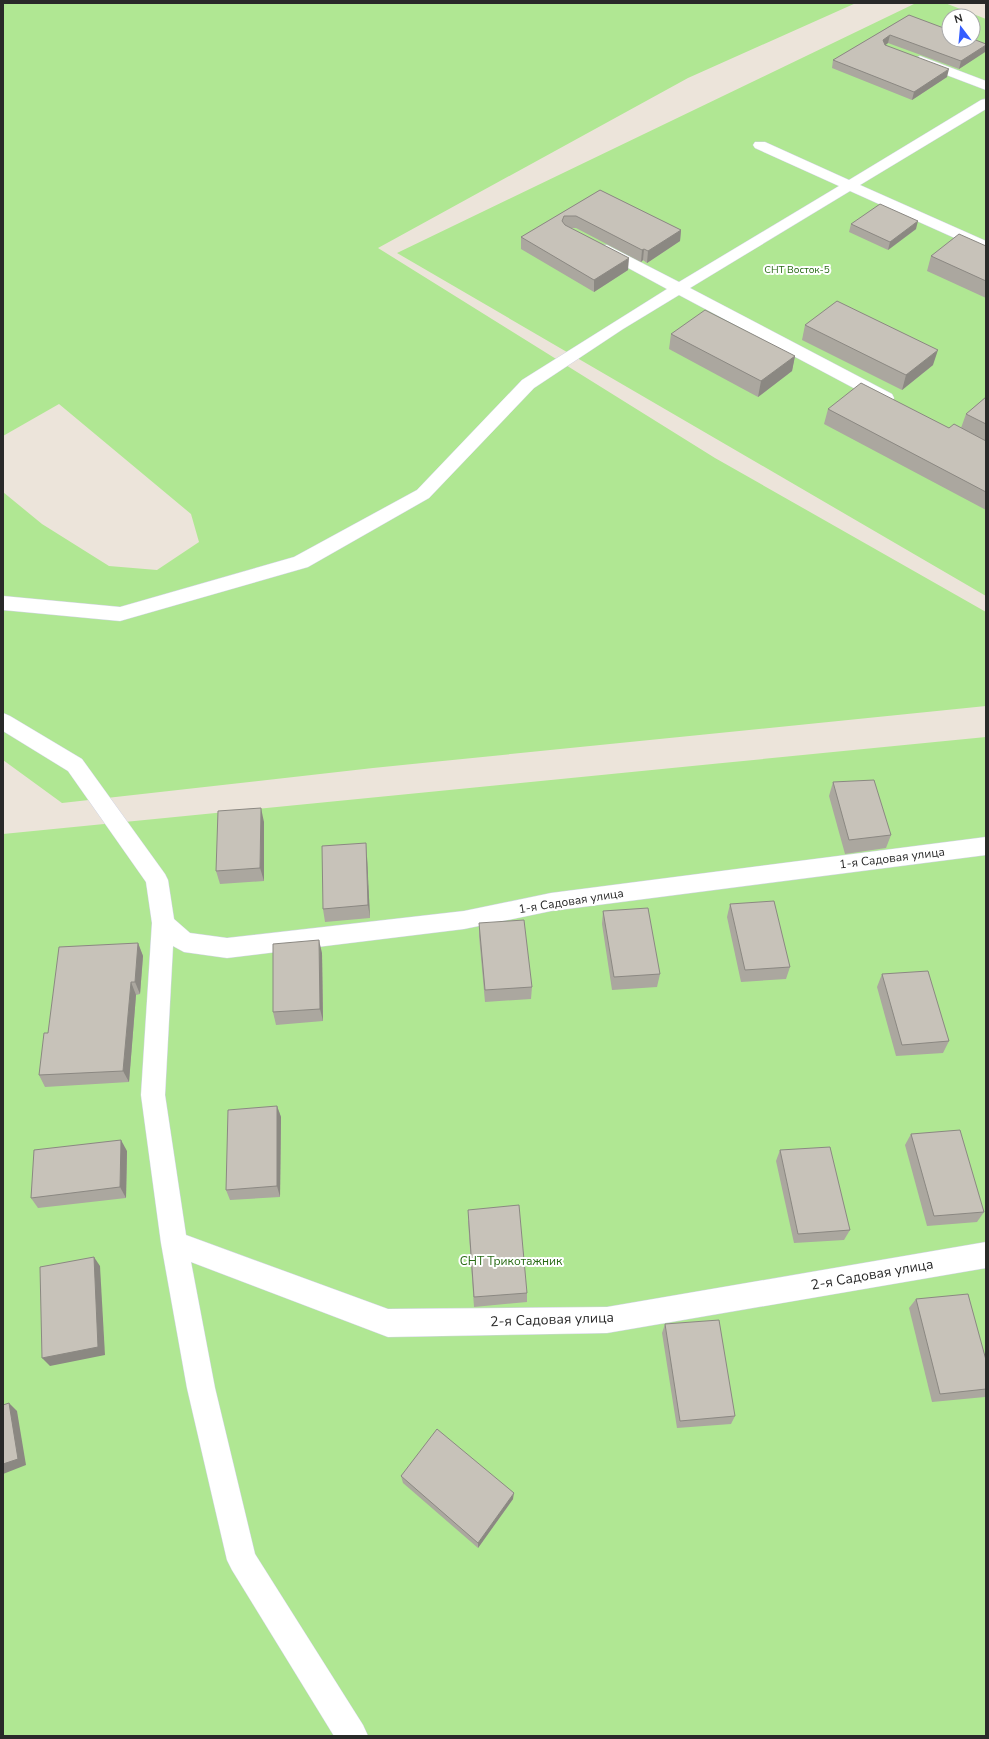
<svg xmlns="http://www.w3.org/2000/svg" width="989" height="1739" font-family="'Nunito Sans',sans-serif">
  <rect width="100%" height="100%" fill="#ece4da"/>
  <!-- green -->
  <g fill="#b0e793" fill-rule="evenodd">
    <path d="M3,3H856L688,78L378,248L715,458L986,612V706L373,768L62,803L3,760V492L42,524L109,566L157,570L199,542L191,514L59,404L3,436Z"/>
    <path d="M916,3H945L986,19V596L397,253ZM949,16H973V40H949Z"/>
    <path d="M986,737V1736H3V834Z"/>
  </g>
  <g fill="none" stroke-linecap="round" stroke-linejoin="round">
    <defs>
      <g id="minor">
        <path d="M920,56L986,81V90L915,63L913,60Z"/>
        <path d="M986,99V109L860,185L986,241V252L850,191L690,288L892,394L894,398L892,402L886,403L880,402L679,295L623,329L534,388L429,498L308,567L120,621L3,610V596L120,607L294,557L417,490L522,380L667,289L597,251L594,248L597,245H607L679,282L839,186L755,148L753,145L755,142H765L849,180L981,100Z"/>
        <path d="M3,713L10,716L82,759L165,874L168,880L174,919L190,933L227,938L464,911L551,893L986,837V855L551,911L464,929L227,958L184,952L173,946L165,1095L186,1235L388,1309L607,1307L986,1242V1268L607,1333L388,1337L191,1262L215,1388L255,1554L363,1725L368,1736H334L232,1570L227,1560L187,1388L161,1243L141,1095L152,923L146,882L68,771L3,731Z"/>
      </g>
    </defs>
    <!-- minor casing -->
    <use href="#minor" stroke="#cfd3e3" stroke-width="1"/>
    <!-- minor -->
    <use href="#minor" fill="#fff" fill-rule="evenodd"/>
  </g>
  <!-- wall -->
  <g fill="#aba79f">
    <path d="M909,15L985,52L959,69L888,43L885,45L947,77L912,100L832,68L833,60Z"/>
    <path d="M600,190L681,230L680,241L647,263L643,260L641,262L576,228H571L628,270L594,292L521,249V237Z"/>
    <path d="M851,224L916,229L888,250L849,232Z"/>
    <path d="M986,246V298L927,271L931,256Z"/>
    <path d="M805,325L933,365L902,390L802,340Z"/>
    <path d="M671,334L795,356L792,371L758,397L669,349Z"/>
    <path d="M986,397V510L824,424L828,409L949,428H961L966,414Z"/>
    <path d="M833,782L891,835L886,848L845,854L829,796Z"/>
    <path d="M264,822V881L220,884L216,871Z"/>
    <path d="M367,857L370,918L325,922L323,909Z"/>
    <path d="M730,904L790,967L786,979L741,982L727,917Z"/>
    <path d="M603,911L660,974L657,987L612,990L602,924Z"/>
    <path d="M479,923L532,987L531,999L485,1002L479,936Z"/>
    <path d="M138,943L143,956L140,994L136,995L129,1082L45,1087L39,1075L48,1033Z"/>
    <path d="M322,953L323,1021L276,1025L273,1012Z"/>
    <path d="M882,974L949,1041L943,1053L896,1056L877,987Z"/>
    <path d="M277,1106L281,1117L280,1197L230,1200L226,1190Z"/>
    <path d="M911,1134L984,1212L977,1222L927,1226L905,1145Z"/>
    <path d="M780,1150L850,1230L844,1240L794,1243L776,1161Z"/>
    <path d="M127,1151L126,1198L38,1208L31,1198Z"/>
    <path d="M468,1220L527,1293V1302L474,1307Z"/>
    <path d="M916,1299L986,1360V1396L985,1397L932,1402L909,1308Z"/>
    <path d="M665,1324L735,1416L731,1424L677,1428L662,1333Z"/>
    <path d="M401,1476L513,1499L478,1548L403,1483Z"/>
  </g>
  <!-- shaded-wall -->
  <g fill="#8b8882">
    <path d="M890,35L888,43L882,48L883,40Z"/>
    <path d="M986,45L985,52L959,69L961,61Z"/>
    <path d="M949,69L947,77L912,100L914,92Z"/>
    <path d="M918,221L916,229L888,250L890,242Z"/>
    <path d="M681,230L680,241L647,263L648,251Z"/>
    <path d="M644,249L643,260L641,262L642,250Z"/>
    <path d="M629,258L628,270L594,292V280Z"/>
    <path d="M938,350L933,365L902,390L906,375Z"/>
    <path d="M795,356L792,371L758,397L761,381Z"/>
    <path d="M261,808L264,822V881L260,868Z"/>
    <path d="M366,843L367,857L370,918L368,905Z"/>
    <path d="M319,940L322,953L323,1021L320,1009Z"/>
    <path d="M138,943L143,956L140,994L135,982Z"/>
    <path d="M131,982L136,995L129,1082L123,1071Z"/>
    <path d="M277,1106L281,1117L280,1197L277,1186Z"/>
    <path d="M121,1140L127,1151L126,1198L120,1187Z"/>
    <path d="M94,1257L100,1266L105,1355L50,1366L42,1358Z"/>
    <path d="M9,1403L17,1411L26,1465L3,1474V1464Z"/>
    <path d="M514,1493L513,1499L478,1548V1543Z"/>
  </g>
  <!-- building -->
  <g fill="#c7c2b9" stroke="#8b8882">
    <path d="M909,15L949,30V40H973V39L986,44V45L961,61L890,35L883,40L885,45L949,69L914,92L833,60Z"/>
    <path d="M600,190L681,230L648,251L644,249L642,250L576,216H564L562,221L565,225L629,258L594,280L521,237Z"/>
    <path d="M880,204L918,221L890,242L851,224Z"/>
    <path d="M959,234L986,246V281L931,256Z"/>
    <path d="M837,301L938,350L906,375L805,325Z"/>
    <path d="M705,310L795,356L761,381L671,334Z"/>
    <path d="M861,383L949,428L954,424L986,441V492L828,409Z"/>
    <path d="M986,397V424L966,414Z"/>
    <path d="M874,780L891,835L849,840L833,782Z"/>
    <path d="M261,808L260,868L216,871L218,811Z"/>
    <path d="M366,843L368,905L323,909L322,846Z"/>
    <path d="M774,901L790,967L745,970L730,904Z"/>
    <path d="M648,908L660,974L614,977L603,911Z"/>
    <path d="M524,920L532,987L485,990L479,923Z"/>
    <path d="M319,940L320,1009L273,1012V944Z"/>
    <path d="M138,943L135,982H131L123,1071L39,1075L44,1033H48L59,947Z"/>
    <path d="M928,971L949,1041L902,1045L882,974Z"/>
    <path d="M277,1106V1186L226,1190L228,1110Z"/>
    <path d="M960,1130L984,1212L934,1216L911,1134Z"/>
    <path d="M121,1140L120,1187L31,1198L34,1150Z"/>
    <path d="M830,1147L850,1230L798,1234L780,1150Z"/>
    <path d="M519,1205L527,1293L474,1297L468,1210Z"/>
    <path d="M94,1257L98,1347L42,1358L40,1267Z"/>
    <path d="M968,1294L986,1360V1389L940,1394L916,1299Z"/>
    <path d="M719,1320L735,1416L680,1421L665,1324Z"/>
    <path d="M9,1403L18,1459L3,1464V1405Z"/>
    <path d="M437,1429L514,1493L478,1543L401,1476Z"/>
  </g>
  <g text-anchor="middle" stroke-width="4" stroke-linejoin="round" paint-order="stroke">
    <!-- far-park labels -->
    <g font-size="10" fill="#286a15" stroke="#fff">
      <text x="797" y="273">СНТ Восток-5</text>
    </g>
    <!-- street labels -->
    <g font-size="12" fill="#292929" stroke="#fff">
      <text transform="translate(892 858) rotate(-7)" y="4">1-я Садовая улица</text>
      <text transform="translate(571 901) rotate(-9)" y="4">1-я Садовая улица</text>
    </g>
    <!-- park labels -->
    <g font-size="12" fill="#286a15" stroke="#fff">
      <text x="511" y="1265">СНТ Трикотажник</text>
    </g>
    <!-- near-street labels -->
    <g font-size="14" fill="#292929" stroke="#fff">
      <text transform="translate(872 1274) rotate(-10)" y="5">2-я Садовая улица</text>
      <text transform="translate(552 1319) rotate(-2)" y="5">2-я Садовая улица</text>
    </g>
  </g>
  <!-- border -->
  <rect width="989" height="1739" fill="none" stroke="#292929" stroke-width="8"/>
  <!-- north arrow -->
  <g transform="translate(961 28) rotate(344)"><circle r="19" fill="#ffffff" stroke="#a9a9a9"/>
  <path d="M0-3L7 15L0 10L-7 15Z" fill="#345dff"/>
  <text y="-6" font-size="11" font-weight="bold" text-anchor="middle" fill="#292929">N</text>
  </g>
</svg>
